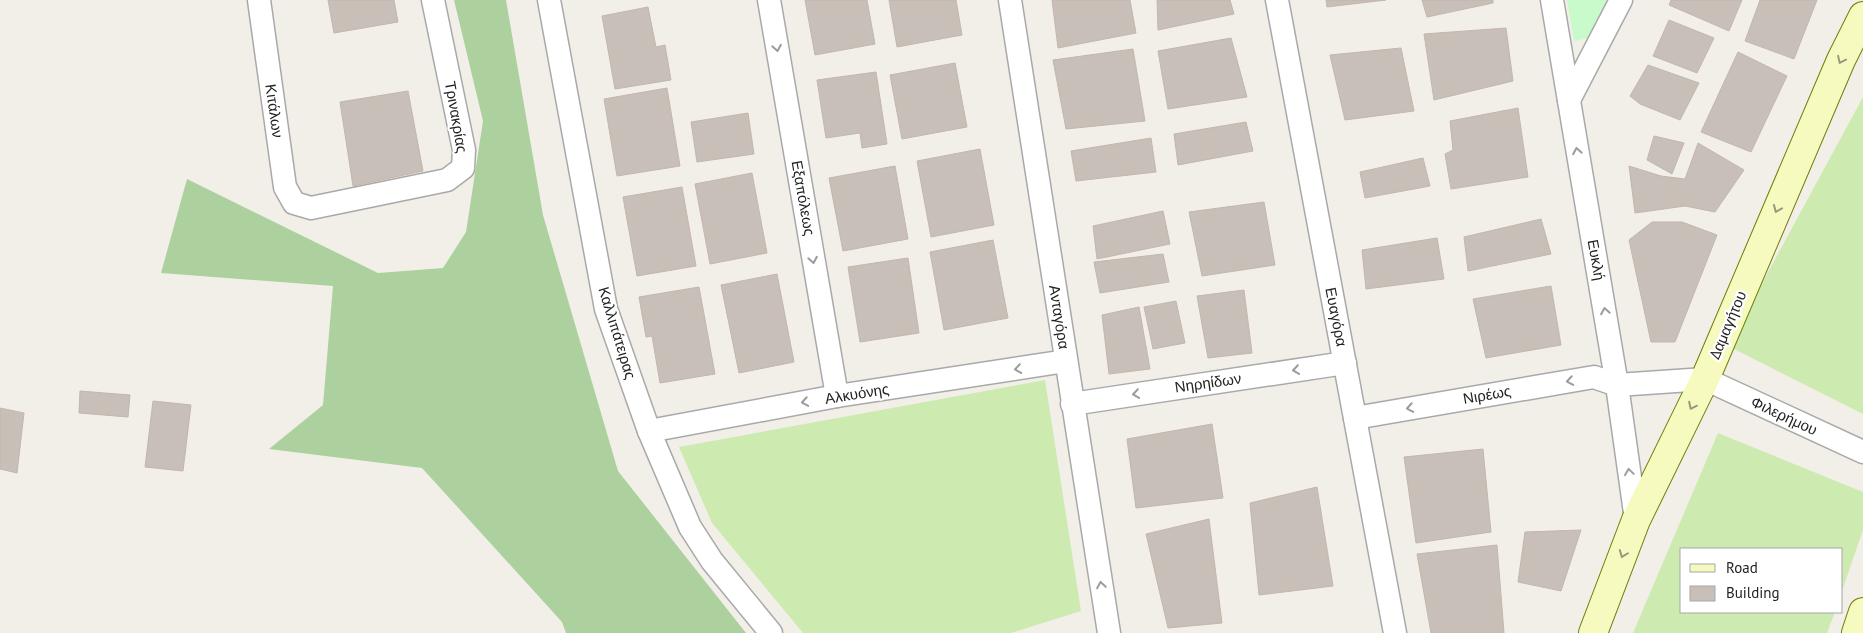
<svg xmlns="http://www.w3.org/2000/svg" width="1863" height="633" font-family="'PT Sans',sans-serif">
  <rect width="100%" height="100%" fill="#f2efe9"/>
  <!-- grass -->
  <g fill="#cdebb0">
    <path d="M1863,97V414L1728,346Z"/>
    <path d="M1045,380L1081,611L1011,633H803L712,523L679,447Z"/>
    <path d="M1718,433L1863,492V530L1842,591V549H1682V612H1835L1827,633H1633Z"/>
  </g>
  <!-- forest -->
  <path fill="#add19e" d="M454,0H506L543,215L618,471L746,633H566L562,622L422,468L269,449L323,405L333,286L161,273L187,179L378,273L443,268L466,232L483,121Z"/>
  <!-- park -->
  <path fill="#c8facc" d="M1567,0H1614L1598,36L1574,41Z"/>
  <!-- building -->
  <g fill="#c7bfb8" stroke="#c4b6ab">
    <path d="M328,0H394L398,22L334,33Z"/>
    <path d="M805,0H867L875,44L815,55Z"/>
    <path d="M889,0H956L962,35L897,47Z"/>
    <path d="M1052,0H1130L1136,33L1058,48Z"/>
    <path d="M1157,0H1230L1234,14L1158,30Z"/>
    <path d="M1326,0H1386L1327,7Z"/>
    <path d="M1422,0H1493V3L1427,17Z"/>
    <path d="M1671,0H1742L1729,31L1669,5Z"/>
    <path d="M1760,0H1817L1794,59L1745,41Z"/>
    <path d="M648,7L656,47L665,45L671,80L615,89L602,16Z"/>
    <path d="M1669,20L1714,38L1697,73L1653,56Z"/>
    <path d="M1506,28L1513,81L1434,100L1424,34Z"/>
    <path d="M1231,38L1247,97L1168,109L1158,51Z"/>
    <path d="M1401,48L1414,111L1345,120L1330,55Z"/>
    <path d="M1133,49L1145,121L1066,129L1053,60Z"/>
    <path d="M1738,52L1787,76L1751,152L1701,132Z"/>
    <path d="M955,63L967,127L902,139L890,75Z"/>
    <path d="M1648,65L1699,83L1680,120L1640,104L1630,96Z"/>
    <path d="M876,72L887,144L862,148L860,133L826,138L817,80Z"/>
    <path d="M667,88L680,166L617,176L604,99Z"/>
    <path d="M408,91L423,171L353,186L340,102Z"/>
    <path d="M1518,108L1528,177L1451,189L1445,154L1453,150L1450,121Z"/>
    <path d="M748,113L754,154L697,162L691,122Z"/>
    <path d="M1246,122L1253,151L1178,165L1174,134Z"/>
    <path d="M1654,136L1684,143L1672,174L1647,160Z"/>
    <path d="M1151,138L1156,172L1076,181L1071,151Z"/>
    <path d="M1698,143L1744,170L1715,212L1685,206L1635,213L1629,166L1661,176L1685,179Z"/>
    <path d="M980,149L994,225L931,237L917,161Z"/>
    <path d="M1423,158L1430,186L1365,198L1360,172Z"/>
    <path d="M895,166L908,239L843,251L829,178Z"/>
    <path d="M752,173L767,253L710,264L695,184Z"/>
    <path d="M682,187L696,266L637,276L623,197Z"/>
    <path d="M1264,202L1275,265L1202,276L1189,212Z"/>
    <path d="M1163,211L1170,244L1097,259L1093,226Z"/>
    <path d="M1541,219L1551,254L1468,271L1464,237Z"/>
    <path d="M1652,222H1682L1717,235L1675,342H1651L1629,240Z"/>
    <path d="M1437,238L1444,279L1366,289L1362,250Z"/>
    <path d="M993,240L1008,318L944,330L930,252Z"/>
    <path d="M1163,254L1169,282L1100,293L1094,262Z"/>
    <path d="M908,258L919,333L860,342L848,267Z"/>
    <path d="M777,274L794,362L739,373L721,285Z"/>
    <path d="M1551,286L1561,345L1486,358L1473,299Z"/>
    <path d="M699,287L715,374L660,383L652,336L646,337L639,297Z"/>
    <path d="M1244,290L1252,353L1208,358L1197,296Z"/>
    <path d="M1176,301L1185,343L1153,349L1144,307Z"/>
    <path d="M1139,307L1150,369L1109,374L1102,315Z"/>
    <path d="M80,391L130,395L128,417L79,413Z"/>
    <path d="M153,401L191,405L183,471L145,467Z"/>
    <path d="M0,408L24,413L17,473L0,469Z"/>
    <path d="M1212,424L1223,498L1136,508L1127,439Z"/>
    <path d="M1483,449L1491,532L1416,543L1404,457Z"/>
    <path d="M1317,487L1333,586L1259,595L1250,503Z"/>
    <path d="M1209,519L1222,623L1168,628L1146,534Z"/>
    <path d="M1581,530L1561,591L1518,582L1525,532Z"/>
    <path d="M1497,545L1504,633H1431L1417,554Z"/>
  </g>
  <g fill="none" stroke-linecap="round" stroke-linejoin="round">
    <defs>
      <g id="minor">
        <path d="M259,0L285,187L294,203L311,208L447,180L463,168L464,150L433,0"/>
        <path d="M549,0L606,309L649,431L690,527L712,561L771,633"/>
        <path d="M769,0L837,396"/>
        <path d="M1010,0L1109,633"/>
        <path d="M1277,0L1395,633"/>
        <path d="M1552,0L1617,385L1636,520"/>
        <path d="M1569,100L1621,0"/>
        <path d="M1072,404L1345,363"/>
        <path d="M1355,418L1594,377L1617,385L1705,379L1863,452"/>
        <path d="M649,431L837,396L1066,361"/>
      </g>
      <g id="secondary">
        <path d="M1593,633L1636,520L1705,379L1841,60L1863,16"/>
        <path d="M1856,633L1863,612"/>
      </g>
    </defs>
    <!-- minor casing -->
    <use href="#minor" stroke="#a9a9a9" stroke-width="25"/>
    <!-- secondary casing -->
    <use href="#secondary" stroke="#707d05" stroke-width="30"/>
    <!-- minor -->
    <use href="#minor" stroke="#fff" stroke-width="22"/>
    <!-- secondary -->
    <use href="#secondary" stroke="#f7fabf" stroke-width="28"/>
  </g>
  <!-- one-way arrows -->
  <defs><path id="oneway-chevron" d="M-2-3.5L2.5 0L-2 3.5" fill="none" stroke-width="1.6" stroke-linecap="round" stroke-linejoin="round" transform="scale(1.25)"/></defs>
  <g stroke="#9c9c9c">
    <use href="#oneway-chevron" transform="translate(777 48) rotate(80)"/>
    <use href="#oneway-chevron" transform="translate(1577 151) rotate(-100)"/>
    <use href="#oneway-chevron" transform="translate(813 260) rotate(80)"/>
    <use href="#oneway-chevron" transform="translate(1605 311) rotate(-100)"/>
    <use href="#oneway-chevron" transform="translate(1018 369) rotate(171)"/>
    <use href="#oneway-chevron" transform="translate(1296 370) rotate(172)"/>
    <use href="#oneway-chevron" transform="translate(1570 381) rotate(170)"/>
    <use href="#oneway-chevron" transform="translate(1136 394) rotate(172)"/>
    <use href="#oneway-chevron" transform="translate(805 402) rotate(170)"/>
    <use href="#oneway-chevron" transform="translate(1410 408) rotate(170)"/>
    <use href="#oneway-chevron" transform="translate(1629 472) rotate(-98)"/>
    <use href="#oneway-chevron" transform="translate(1101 585) rotate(-99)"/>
  </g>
  <g stroke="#979978">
    <use href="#oneway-chevron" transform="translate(1841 60) rotate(115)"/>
    <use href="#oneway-chevron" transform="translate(1777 209) rotate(113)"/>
    <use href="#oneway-chevron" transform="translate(1692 406) rotate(116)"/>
    <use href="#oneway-chevron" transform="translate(1623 554) rotate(111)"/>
  </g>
  <g text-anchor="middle" stroke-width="4.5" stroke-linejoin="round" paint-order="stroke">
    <!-- street labels -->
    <g font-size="15" fill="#222" stroke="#fff">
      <text transform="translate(274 111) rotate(82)" y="5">Κιτάλων</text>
      <text transform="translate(456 117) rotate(80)" y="5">Τρινακρίας</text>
      <text transform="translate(803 198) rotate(80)" y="5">Εξαπόλεως</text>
      <text transform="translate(1596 260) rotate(80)" y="5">Ευκλή</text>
      <text transform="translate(1059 317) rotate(81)" y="5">Ανταγόρα</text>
      <text transform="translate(1336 317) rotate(79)" y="5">Ευαγόρα</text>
      <text transform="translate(1728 325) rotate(-67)" y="5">Δαμαγήτου</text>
      <text transform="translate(617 333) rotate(73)" y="5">Καλλιπάτειρας</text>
      <text transform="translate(1208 383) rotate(-8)" y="5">Νηρηίδων</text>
      <text transform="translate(857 394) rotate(-9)" y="5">Αλκυόνης</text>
      <text transform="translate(1487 395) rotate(-10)" y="5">Νιρέως</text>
      <text transform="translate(1784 416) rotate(25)" y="5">Φιλερήμου</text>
    </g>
  </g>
  <!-- legend -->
  <rect x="1680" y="548" width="162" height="65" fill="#ffffff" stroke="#a7a7a7"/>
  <rect x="1690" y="564" width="25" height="8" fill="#f7fabf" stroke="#a7a7a7"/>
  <text x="1726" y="573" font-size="15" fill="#222222">Road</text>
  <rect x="1690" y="586" width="25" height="15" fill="#c7bfb8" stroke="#a7a7a7"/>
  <text x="1726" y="598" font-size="15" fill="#222222">Building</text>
</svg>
